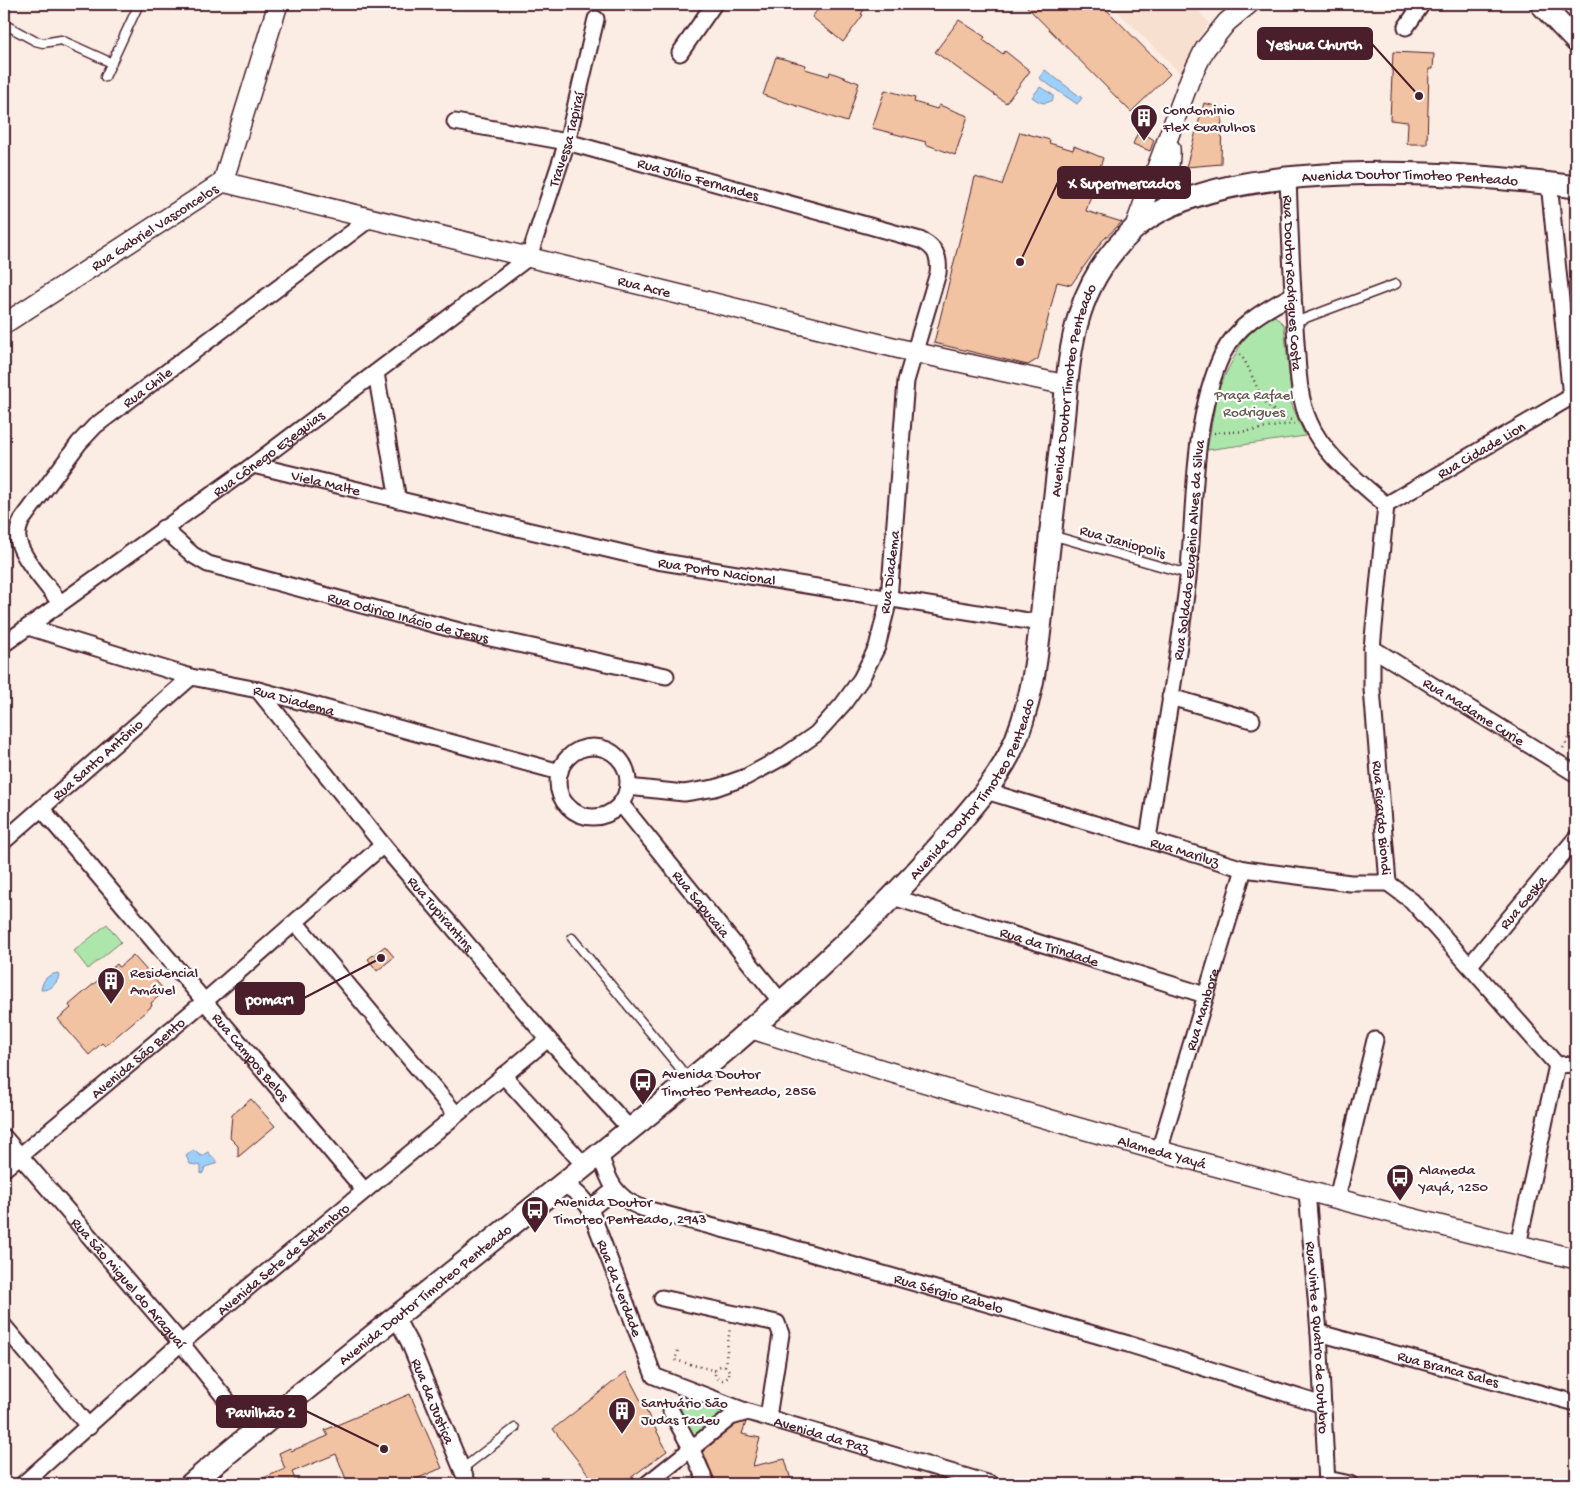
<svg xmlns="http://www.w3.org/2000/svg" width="1580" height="1488" font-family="'Gochi Hand',sans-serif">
  <rect width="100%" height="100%" fill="#fbede3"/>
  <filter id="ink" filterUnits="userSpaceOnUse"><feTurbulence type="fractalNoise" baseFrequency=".02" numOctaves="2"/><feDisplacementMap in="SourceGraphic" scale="10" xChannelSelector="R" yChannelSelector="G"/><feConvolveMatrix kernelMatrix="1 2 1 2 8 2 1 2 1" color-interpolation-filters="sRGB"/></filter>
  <g filter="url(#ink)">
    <!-- built -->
    <path fill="#f8e0d0" d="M1110,4H1193L1209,23L1196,42L1182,75Z"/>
    <!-- green -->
    <g fill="#ace6ab" stroke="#7b826b">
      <path d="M1275,316L1284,325L1292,405L1305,436L1207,450L1218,389L1243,340L1262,322Z"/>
      <path d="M107,924L121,942L88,969L74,951Z"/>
      <path d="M689,1402L726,1408L725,1413L694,1435C684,1426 679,1420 681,1406Z"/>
    </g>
    <!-- water -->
    <g fill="#9cd0fa" stroke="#7b89a7">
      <path d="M1045,70L1082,98L1077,104L1039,78Z"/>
      <path d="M1040,87L1053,95V100C1044,105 1040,103 1032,97Z"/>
      <path d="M58,973L59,977C55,985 51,990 41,990C43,979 47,975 58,973Z"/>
      <path d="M193,1150L201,1156L208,1152L218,1163L205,1167L203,1173L201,1174V1166L190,1164L186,1156Z"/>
    </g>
    <!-- building -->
    <g fill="#f2c3a2" stroke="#4a1f2b">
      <path d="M822,4H868L861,14L863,15L843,42L812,17Z"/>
      <path d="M1024,4H1067L1073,11L1081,4H1101L1170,74L1131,112Z"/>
      <path d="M959,20L985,37L983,40L1003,54L1005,51L1030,71L1006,103L935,52Z"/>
      <path d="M1393,52L1434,54L1433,69H1429L1427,144H1407L1408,122L1390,120Z"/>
      <path d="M776,57L806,65L805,69L829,76L830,72L859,83L847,122L763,95Z"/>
      <path d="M885,90L915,98L914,102L937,109L939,105L968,116L955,155L925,144L926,142L872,128Z"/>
      <path d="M1204,103L1222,108L1221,164L1186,167Z"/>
      <path d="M1139,130L1154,140L1150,151L1133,144Z"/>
      <path d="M1020,132L1050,140L1049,143L1073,150L1074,146L1103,158L1086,211L1122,222L1102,241L1071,285L1057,282L1038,359L1028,365L934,343L975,177L1002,185Z"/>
      <path d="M385,946L394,957L377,971L368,959Z"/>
      <path d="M133,955L165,991L151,1003L152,1006L105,1046L102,1043L89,1055L58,1019L71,1008L69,1005L117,964L119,967Z"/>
      <path d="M251,1099L275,1126L238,1157V1146L230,1138L232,1115Z"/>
      <path d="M626,1372L667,1451L622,1484H596L553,1429Z"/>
      <path d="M410,1394L442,1468L416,1479L418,1484H348L336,1454L292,1472L297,1484H249L285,1469L279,1453L290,1448L291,1451L328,1436L325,1430Z"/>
      <path d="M746,1422L742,1434L760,1438L753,1466L785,1459L792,1484H716L703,1451L735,1425Z"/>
    </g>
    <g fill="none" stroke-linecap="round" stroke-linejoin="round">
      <defs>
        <g id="service">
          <path d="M4,24L35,41L43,43L61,40L112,63"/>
          <path d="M105,77L139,4"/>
          <path d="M1295,322L1396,284"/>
          <path d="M1051,535L1188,574"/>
          <path d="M572,938L689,1079"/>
          <path d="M462,1469L515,1428"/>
        </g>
        <g id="minor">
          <path d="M1406,27L1422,4"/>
          <path d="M680,53L714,4"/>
          <path id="s1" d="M455,122L567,142L920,240C935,247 940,256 938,273L906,381L889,599L877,647L861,679L843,704L816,734L783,757L746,777L715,788L684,793L628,787"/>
          <path id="s2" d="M1288,178C1290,232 1292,287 1296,342C1298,368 1298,396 1309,421C1323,455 1359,481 1386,505"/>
          <path d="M1549,183L1571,397"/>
          <path d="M376,373L398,500"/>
          <path id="s3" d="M253,465L657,561L1040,623"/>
          <path id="s4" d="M1386,505L1372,648V689L1388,883L1412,901L1557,1065"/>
          <path id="s5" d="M1386,505L1576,394"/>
          <path id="s6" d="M163,528L193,555L208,564L463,632L666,676"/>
          <path id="s7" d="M60,603C49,587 21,558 18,539C17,532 19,526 22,520L79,443L95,426L371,218"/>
          <path id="s8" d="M28,627L191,677L258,690L560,772"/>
          <path id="s9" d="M4,644L253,465L529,257L567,142L596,19"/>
          <path id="s10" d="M1372,648L1576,774"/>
          <path id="s11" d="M258,690L383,845L548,1039L630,1129"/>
          <path d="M1170,697L1252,720"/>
          <circle cx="593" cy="782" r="35"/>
          <path id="s12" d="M986,791L1244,869L1350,883H1388"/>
          <path id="s13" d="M621,804L782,1003"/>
          <path id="s14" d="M42,809L364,1190"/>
          <path id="s15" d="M1148,839C1161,752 1178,665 1188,578C1196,504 1191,423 1222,355C1237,325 1264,310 1293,295"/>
          <path id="s16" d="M4,841L191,677"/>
          <path id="s17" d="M893,897L1205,995"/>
          <path d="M296,923L456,1114"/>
          <path id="s18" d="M1470,965L1576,838"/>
          <path d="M1557,1065L1576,1064"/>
          <path d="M503,1075L585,1166"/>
          <path id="s19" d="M4,1137L181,1343L253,1433"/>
          <path id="s20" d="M1159,1151L1244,869"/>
          <path id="s21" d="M600,1154C608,1180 615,1198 642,1208L775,1243L1128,1344L1323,1405"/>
          <path id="s22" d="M4,1169L205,1001L383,845"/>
          <path id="s23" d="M562,1185C576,1190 582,1197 590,1209L654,1376L748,1412L991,1484"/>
          <path id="s24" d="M1307,1192L1319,1333L1327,1484"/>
          <path d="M1337,1198L1375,1040"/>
          <path d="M590,1209L614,1190"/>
          <path d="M1518,1245L1557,1065"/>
          <path d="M662,1298L777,1323L781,1334L768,1417"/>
          <path id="s25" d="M396,1318L409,1342L468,1484"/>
          <path d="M4,1326L89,1427"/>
          <path id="s26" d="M1319,1333L1576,1403"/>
          <path d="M671,1411L692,1450L707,1484"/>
          <path d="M1327,1479L1350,1484"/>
          <path id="s27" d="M23,1484L181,1343L548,1039"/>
          <path d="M647,1484L731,1417L748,1412"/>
        </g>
        <g id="tertiary">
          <path d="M1170,148C1172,164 1159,196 1177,204"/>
          <path id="s28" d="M223,182L913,352L1066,385"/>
          <path d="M1134,229L1190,79L1205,49L1227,22L1249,4"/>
          <path id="s29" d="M4,324L223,182L278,4"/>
          <path id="s30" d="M752,1029C1024,1116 1299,1192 1576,1259"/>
        </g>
        <g id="secondary">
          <path d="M1541,4L1576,41"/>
          <path id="s31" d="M191,1484C320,1375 454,1272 586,1165C668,1099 750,1033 827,960C874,917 918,872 959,823C977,802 996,780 1009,755C1034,704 1038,647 1044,591C1050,538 1056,486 1062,433C1070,353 1070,289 1133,230C1217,153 1469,172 1576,187"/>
        </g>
      </defs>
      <!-- service casing -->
      <use href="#service" stroke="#4a1f2b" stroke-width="11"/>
      <!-- minor casing -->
      <use href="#minor" stroke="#4a1f2b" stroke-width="19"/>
      <!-- tertiary casing -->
      <use href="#tertiary" stroke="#4a1f2b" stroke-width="22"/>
      <!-- secondary casing -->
      <use href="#secondary" stroke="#4a1f2b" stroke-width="25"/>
      <!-- path -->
      <g stroke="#4a1f2b" stroke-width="2.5" stroke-dasharray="1 4" stroke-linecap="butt">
        <path d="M1240,354C1259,380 1255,408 1294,421"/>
        <path d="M1214,433L1249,431L1295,423"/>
        <path d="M1563,748L1576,727"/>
        <path d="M678,1351L675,1360L716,1371"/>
        <path d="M725,1366L730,1327"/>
        <circle cx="722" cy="1373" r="7"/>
      </g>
      <!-- service -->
      <use href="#service" stroke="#fff" stroke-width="8"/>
      <!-- minor -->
      <use href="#minor" stroke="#fff" stroke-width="15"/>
      <!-- tertiary -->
      <use href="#tertiary" stroke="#fff" stroke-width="19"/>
      <!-- secondary -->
      <use href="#secondary" stroke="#fff" stroke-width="21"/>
    </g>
  </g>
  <!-- icons -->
  <defs>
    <symbol id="building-pin" viewBox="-11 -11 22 30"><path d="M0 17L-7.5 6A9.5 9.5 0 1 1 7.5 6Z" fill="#4a1f2b" stroke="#fff"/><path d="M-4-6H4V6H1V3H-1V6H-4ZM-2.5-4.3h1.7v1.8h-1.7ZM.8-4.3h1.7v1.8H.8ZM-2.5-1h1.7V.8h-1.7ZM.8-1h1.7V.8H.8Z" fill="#fff"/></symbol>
    <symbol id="bus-pin" viewBox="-11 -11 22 30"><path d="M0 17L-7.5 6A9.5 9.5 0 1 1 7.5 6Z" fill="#4a1f2b" stroke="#fff"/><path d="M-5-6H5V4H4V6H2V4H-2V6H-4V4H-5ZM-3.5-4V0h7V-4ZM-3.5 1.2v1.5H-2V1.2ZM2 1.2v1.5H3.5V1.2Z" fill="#fff"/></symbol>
  </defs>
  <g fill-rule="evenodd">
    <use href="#building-pin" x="1128" y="102" width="32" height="43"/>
    <use href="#building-pin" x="95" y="965" width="32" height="43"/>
    <use href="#bus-pin" x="627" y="1066" width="32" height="43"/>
    <use href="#bus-pin" x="1384" y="1162" width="32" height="43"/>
    <use href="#bus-pin" x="519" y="1194" width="32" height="43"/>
    <use href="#building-pin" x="606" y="1395" width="32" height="43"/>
  </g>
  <g text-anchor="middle" stroke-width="4.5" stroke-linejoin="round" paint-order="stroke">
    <!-- poi labels -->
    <g font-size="15" fill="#4a1f2b" stroke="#fff" text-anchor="start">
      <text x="1163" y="114">Condominio<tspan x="1163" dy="17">Flex Guarulhos</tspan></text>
      <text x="130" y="977">Residencial<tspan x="130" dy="17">Amável</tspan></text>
      <text x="662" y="1078">Avenida Doutor<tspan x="662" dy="17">Timoteo Penteado, 2856</tspan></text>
      <text x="1419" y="1174">Alameda<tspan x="1419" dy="17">Yayá, 1250</tspan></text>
      <text x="554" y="1206">Avenida Doutor<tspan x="554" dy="17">Timoteo Penteado, 2943</tspan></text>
      <text x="641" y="1407">Santuário São<tspan x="641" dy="17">Judas Tadeu</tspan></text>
    </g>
    <!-- street labels -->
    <g font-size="15" fill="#4a1f2b" stroke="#fff">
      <text dy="5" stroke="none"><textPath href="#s9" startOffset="776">Travessa Tapiraí</textPath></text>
      <text dy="5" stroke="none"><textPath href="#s1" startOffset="250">Rua Júlio Fernandes</textPath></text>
      <text dy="5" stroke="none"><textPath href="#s31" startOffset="1936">Avenida Doutor Timoteo Penteado</textPath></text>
      <text dy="5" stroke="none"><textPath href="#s29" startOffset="179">Rua Gabriel Vasconcelos</textPath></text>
      <text dy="5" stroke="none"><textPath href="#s2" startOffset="105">Rua Doutor Rodrigues Costa</textPath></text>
      <text dy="5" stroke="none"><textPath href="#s28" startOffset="434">Rua Acre</textPath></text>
      <text dy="5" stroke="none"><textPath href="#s7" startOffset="281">Rua Chile</textPath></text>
      <text dy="5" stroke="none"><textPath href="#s31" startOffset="1471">Avenida Doutor Timoteo Penteado</textPath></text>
      <text dy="5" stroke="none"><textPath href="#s5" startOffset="110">Rua Cidade Lion</textPath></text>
      <text dy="5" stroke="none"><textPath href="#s9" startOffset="326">Rua Cônego Ezequias</textPath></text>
      <text dy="5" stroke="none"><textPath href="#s3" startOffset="75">Viela Malte</textPath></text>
      <text transform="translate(1123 541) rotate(16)" y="5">Rua Janiopolis</text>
      <text dy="5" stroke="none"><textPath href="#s15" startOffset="292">Rua Soldado Eugênio Alves da Silva</textPath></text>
      <text dy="5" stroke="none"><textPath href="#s3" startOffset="476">Rua Porto Nacional</textPath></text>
      <text transform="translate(889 572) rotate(-83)" y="5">Rua Diadema</text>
      <text dy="5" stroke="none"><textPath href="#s6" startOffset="265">Rua Odirico Inácio de Jesus</textPath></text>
      <text dy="5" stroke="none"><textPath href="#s8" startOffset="276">Rua Diadema</textPath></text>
      <text dy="5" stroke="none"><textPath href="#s10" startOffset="120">Rua Madame Curie</textPath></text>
      <text dy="5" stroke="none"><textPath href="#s16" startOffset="124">Rua Santo Antônio</textPath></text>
      <text dy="5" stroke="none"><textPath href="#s31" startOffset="1051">Avenida Doutor Timoteo Penteado</textPath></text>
      <text dy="5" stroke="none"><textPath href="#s4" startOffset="314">Rua Ricardo Biondi</textPath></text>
      <text dy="5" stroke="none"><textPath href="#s12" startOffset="208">Rua Mariluz</textPath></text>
      <text dy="5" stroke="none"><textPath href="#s18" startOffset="82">Rua Geska</textPath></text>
      <text dy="5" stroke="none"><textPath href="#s13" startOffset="128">Rua Sapucaia</textPath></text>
      <text dy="5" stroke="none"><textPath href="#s11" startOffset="289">Rua Tupirantins</textPath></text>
      <text dy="5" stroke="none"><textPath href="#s17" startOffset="164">Rua da Trindade</textPath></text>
      <text dy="5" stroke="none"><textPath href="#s20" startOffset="148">Rua Mambore</textPath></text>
      <text dy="5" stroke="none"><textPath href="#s22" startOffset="174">Avenida São Bento</textPath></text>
      <text dy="5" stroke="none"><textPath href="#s14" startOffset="324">Rua Campos Belos</textPath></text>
      <text dy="5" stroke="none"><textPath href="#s30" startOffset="428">Alameda Yayá</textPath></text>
      <text dy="5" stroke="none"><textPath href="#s27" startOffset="344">Avenida Sete de Setembro</textPath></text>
      <text dy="5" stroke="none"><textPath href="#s19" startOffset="192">Rua São Miguel do Araguaí</textPath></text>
      <text dy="5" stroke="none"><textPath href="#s23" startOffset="122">Rua da Verdade</textPath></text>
      <text dy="5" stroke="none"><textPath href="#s21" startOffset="390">Rua Sérgio Rabelo</textPath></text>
      <text dy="5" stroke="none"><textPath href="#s31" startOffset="301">Avenida Doutor Timoteo Penteado</textPath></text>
      <text dy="5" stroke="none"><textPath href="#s24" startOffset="146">Rua Vinte e Quatro de Outubro</textPath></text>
      <text dy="5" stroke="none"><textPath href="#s26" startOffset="134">Rua Branca Sales</textPath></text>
      <text dy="5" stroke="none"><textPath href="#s25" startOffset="91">Rua da Justiça</textPath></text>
      <text dy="5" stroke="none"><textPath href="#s23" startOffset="394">Avenida da Paz</textPath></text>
    </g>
    <!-- park labels -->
    <g font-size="15" fill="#675b51" stroke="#fff">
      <text x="1254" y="399">Praça Rafael<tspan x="1254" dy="17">Rodrigues</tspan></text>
    </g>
  </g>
  <!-- callouts -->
  <path fill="none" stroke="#4a1f2b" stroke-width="2" d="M1419 96L1372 44M1020 262L1058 182M381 958L304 998M384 1449L306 1411"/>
  <g fill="#4a1f2b" stroke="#fff" stroke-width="2">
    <circle cx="1419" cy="96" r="5"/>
    <circle cx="1020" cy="262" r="5"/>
    <circle cx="381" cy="958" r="5"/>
    <circle cx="384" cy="1449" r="5"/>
  </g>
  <g fill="#4a1f2b" stroke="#4a1f2b" stroke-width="2">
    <rect x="1258" y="28" width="114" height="31" rx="5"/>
    <rect x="1058" y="167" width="132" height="31" rx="5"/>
    <rect x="236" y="983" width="68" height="31" rx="5"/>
    <rect x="217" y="1396" width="89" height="31" rx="5"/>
  </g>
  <g font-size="16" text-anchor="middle" font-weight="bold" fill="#fff">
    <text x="1315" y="49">Yeshua Church</text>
    <text x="1124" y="188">X Supermercados</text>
    <text x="270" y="1004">pomar1</text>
    <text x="261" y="1417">Pavilhão 2</text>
  </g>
  <!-- margin -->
  <rect width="1580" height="1488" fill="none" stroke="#fff" stroke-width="20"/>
  <rect x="10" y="10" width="1560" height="1468" fill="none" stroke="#4a1f2b" stroke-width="2" filter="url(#ink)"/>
</svg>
